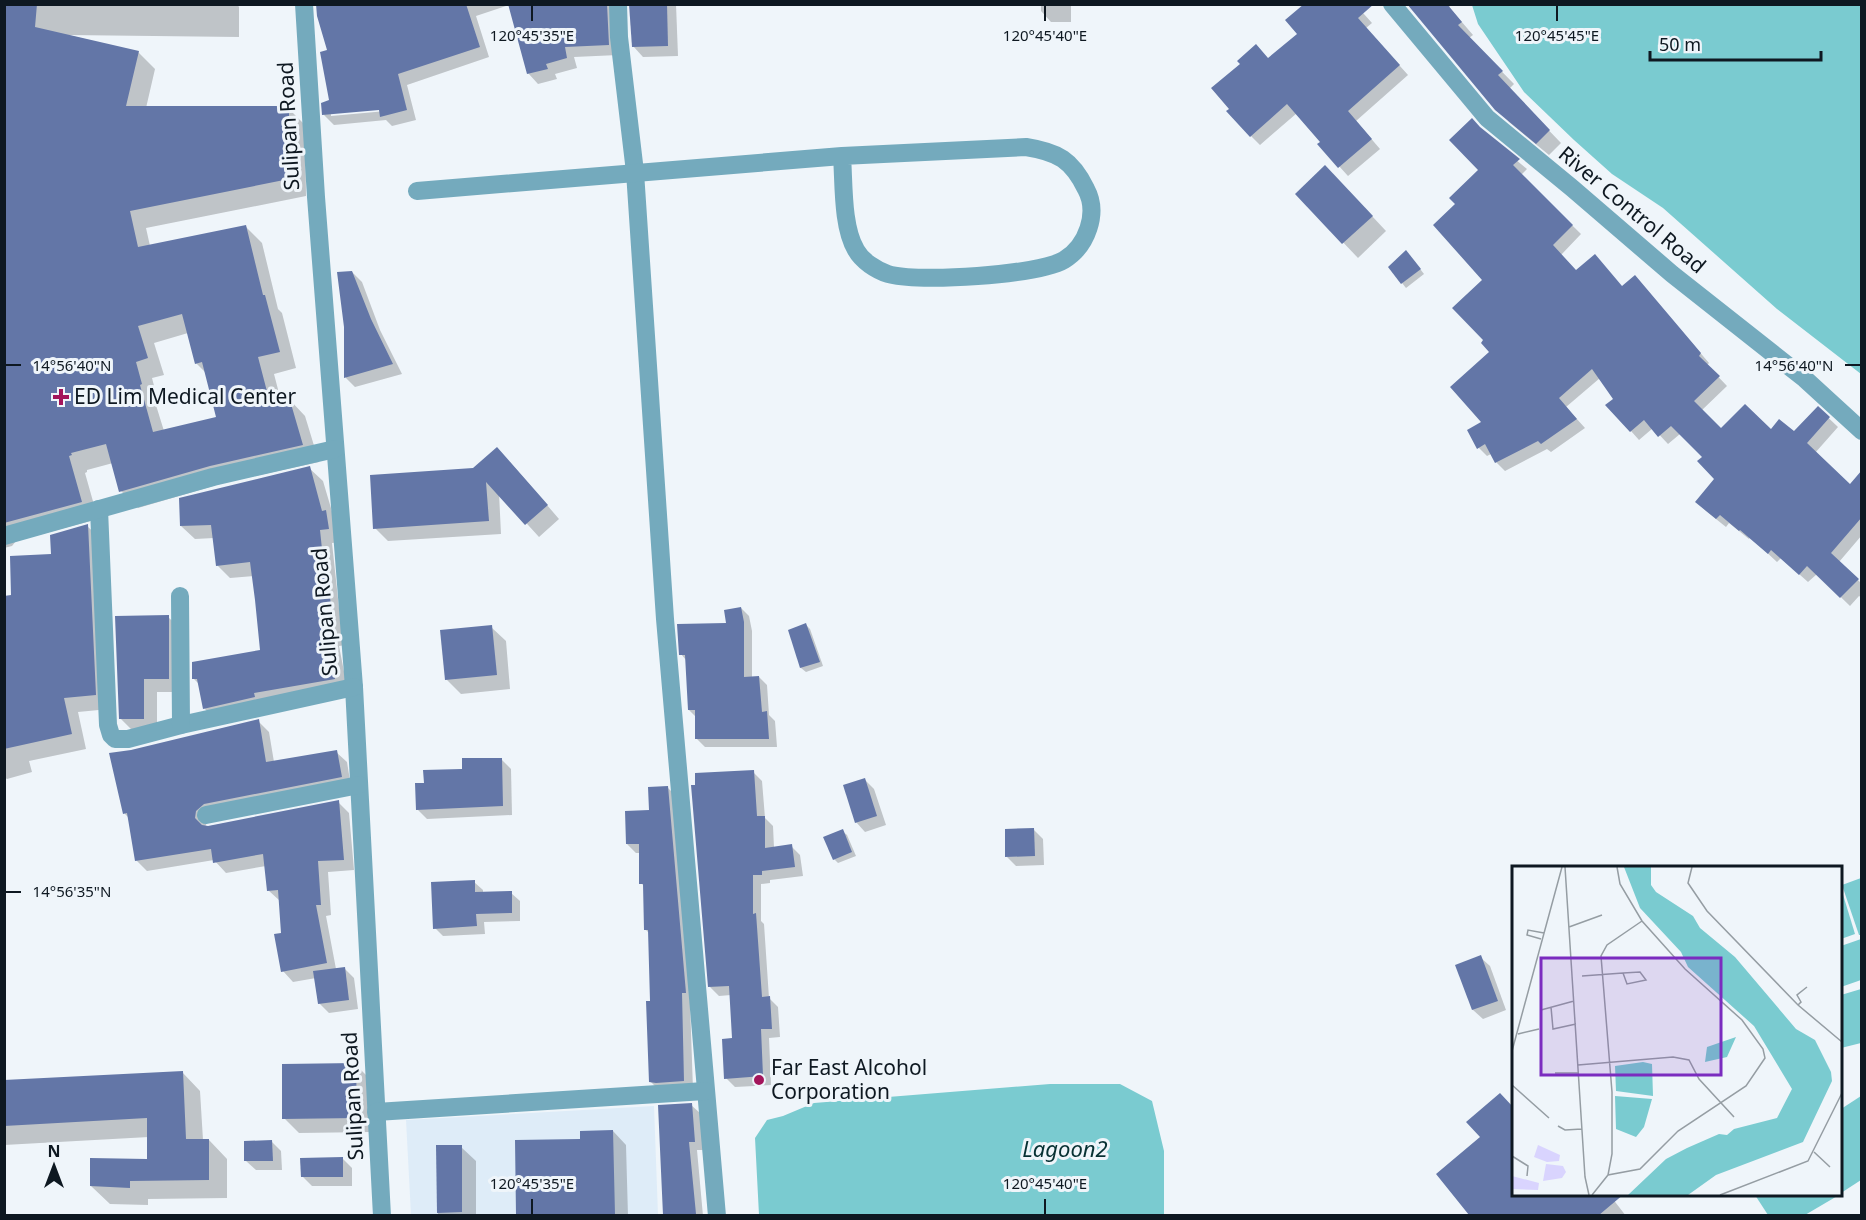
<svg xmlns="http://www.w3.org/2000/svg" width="1866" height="1220" font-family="'Noto Sans',sans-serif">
  <rect width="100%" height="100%" fill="#eff5fa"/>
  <!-- built -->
  <path fill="#deecf8" d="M654,1106L658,1215H411L406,1120Z"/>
  <!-- water -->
  <g fill="#7acbd0">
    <path d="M1472,5H1861V374L1777,309L1663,208L1612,174L1574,140L1524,92L1478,24Z"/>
    <path d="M1861,878L1862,935H1859L1842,885Z"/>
    <path d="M1841,888L1855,934L1841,939H1840Z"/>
    <path d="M1861,939V980L1841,987V946Z"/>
    <path d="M1861,989V1043L1841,1048V995Z"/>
    <path d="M1050,1084H1120L1152,1101L1164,1151V1215H759L755,1138L767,1120L783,1116L814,1103Z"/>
    <path d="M1861,1096V1180L1841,1193V1109Z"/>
    <path d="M1755,1195H1839L1805,1215H1768Z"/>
  </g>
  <!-- shadow -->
  <g fill="#0003" fill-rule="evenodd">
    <path d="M4,4H237L239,7V37L68,35L138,52L155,69L146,108H288L305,125L306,196L146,228L150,246L245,226L262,243L278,309L282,313L296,368L274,374L281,401L289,399L305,416L319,462L227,482L138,508L121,491L113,463L87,470V472L85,473L98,519L16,541L12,546L4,548ZM188,333L196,363L207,374L218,418L164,431L155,402L158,401L152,378L164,375L154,343Z"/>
    <path d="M317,4H625L618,55L574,57L577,68L555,74L557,79L538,84L528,73L509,5L476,16L489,57L407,85L416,120L392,126L386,120L334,125L324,115L331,100L329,52ZM386,108V111L331,116V113Z"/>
    <path d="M631,4H676L678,56L643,57L633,46Z"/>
    <path d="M1041,4H1071V22H1051L1041,11Z"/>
    <path d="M1355,4L1372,23L1366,28L1408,75L1356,121L1380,149L1348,176L1319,144L1322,142L1297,113L1260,145L1251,136L1269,59L1299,34Z"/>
    <path d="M1408,4H1452L1449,7L1473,35L1469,38L1514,84L1509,89L1561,143L1549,155L1509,122Z"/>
    <path d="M1483,132L1527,169L1521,175L1581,234L1561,255L1576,271L1623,288L1643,286L1709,363L1707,365L1727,386L1701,411L1721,430L1794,433L1818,408L1838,427L1815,453L1850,486L1862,489V535L1839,562L1860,582L1862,579V598L1859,596L1850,606L1817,574L1808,582L1781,558L1777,562L1750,537L1749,539L1729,523L1726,527L1706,511L1697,502L1716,479L1704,457L1680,434L1668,444L1653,428L1639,440L1631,431L1615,399L1600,378L1566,407L1585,428L1551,452L1547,449L1505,471L1496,462L1491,454L1487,456L1479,448L1491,353L1486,340L1484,280L1458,204L1480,170Z"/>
    <path d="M1340,182L1386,231L1358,258L1297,194Z"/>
    <path d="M1410,256L1424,274L1406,288L1402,283Z"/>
    <path d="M352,272L362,282L380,330L402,374L355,387L346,378V326Z"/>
    <path d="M510,462L559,519L539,537L499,493L501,534L388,541L375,528L474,470Z"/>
    <path d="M309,468L323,481L341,542L332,543L339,608L346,645L339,646L348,692L217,721L204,708L200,685L193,678L261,651L254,576L230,578L217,565L214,538L195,539L181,526Z"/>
    <path d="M87,526L102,540L109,709L78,712L86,749L29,761L32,772L7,779L4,777V644L13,596L53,556Z"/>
    <path d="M741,608L749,616L752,631V678L759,677L767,685L769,715L775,721L777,747H705L696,738V717L689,710L686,660L681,654L728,625Z"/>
    <path d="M168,617L182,630L183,692H157V732H134L120,718Z"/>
    <path d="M806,625L810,629L823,666L806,672L801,668L790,631Z"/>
    <path d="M491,627L506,641L510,689L461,694L446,679Z"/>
    <path d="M258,721L269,732L274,762L336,752L347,762L351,787L209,818L205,827L338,802L349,813L354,870L328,872L331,915L326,916L336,969L344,968L354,978L358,1009L329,1013L319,1003L316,978L293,982L283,971L280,901L268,890L266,866L226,873L214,860L147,871L136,860L130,819L125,814L111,754L131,751Z"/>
    <path d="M501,759L511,769L512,815L427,819L417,809L425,784Z"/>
    <path d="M753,772L762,781L765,818L773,826L774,848L791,846L800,855L803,876L770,880V883L761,884V921L764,924L769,998L778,1007L780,1037L769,1038L771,1085L735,1087L726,1078L733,1040L731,995L719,996L710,987Z"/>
    <path d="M865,780L874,789L886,825L865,832L856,822Z"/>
    <path d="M668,788L677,797L690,1002L693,1090H659L650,1081L651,1002L650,934L646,930L645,887L641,883V853H636L627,844Z"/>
    <path d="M1034,830L1043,839L1044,865L1016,866L1007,857Z"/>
    <path d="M842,831L847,835L856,856L838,863L834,859Z"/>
    <path d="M474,882L483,890V893H511L520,901V921L484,922L485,934L443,936L435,928Z"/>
    <path d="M1480,957L1490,966L1506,1010L1483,1019L1473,1010L1457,965Z"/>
    <path d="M355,1064L370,1079V1132L299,1133L284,1118Z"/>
    <path d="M182,1072L200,1091L203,1140H209L227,1159V1198L148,1199V1205L110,1204L91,1186L149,1161V1137L4,1145V1082Z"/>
    <path d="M1500,1095L1514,1194H1609L1626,1216H1471L1438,1174L1482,1137Z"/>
    <path d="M691,1105L700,1113L703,1150H697L703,1216L664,1215L659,1107Z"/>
    <path d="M613,1131L626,1145L628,1216H519L516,1142L582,1140Z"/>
    <path d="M272,1142L281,1151L282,1170H256L246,1161Z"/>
    <path d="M437,1147H461L476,1161V1216H438Z"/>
    <path d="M342,1158L352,1168V1186H312L302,1176Z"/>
  </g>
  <!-- building -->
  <g fill="#6376a7" fill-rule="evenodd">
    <path d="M4,4H37L35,27L139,51L126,106H289V179L130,211L138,247L246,225L263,295H265L280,352L258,357L270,403L289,397L303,445L210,466L119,492L106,444L71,453L72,455L69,456L82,502L4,523ZM182,314L195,364L202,362L216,417L153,432L140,385L142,384L136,362L148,358L138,326Z"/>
    <path d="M316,4H466L480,47L398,74L407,110L380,117L379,110L322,115L321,103L329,100L320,52L327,50L317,16Z"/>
    <path d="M508,4H607L609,45L565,47L567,58L546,64L548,69L527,74Z"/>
    <path d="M629,4H667L668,46L632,47Z"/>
    <path d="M1304,4H1374L1358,18L1400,65L1348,111L1372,139L1338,168L1317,144L1320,142L1287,104L1250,137L1226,111L1229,109L1211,88L1240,64L1237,61L1256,44L1268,58L1297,34L1285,20Z"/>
    <path d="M1407,4H1447L1462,22L1458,25L1503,71L1498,75L1550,130L1536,144L1495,110Z"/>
    <path d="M1472,118L1480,127L1520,159L1513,165L1573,225L1553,245L1576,270L1595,254L1622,286L1635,275L1701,353L1699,356L1720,376L1694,401L1721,428L1745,404L1771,429L1779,419L1794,431L1818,406L1830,417L1807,443L1850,484L1862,470V517L1831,553L1859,579L1840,598L1807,566L1799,575L1771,550L1768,554L1740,530L1739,531L1720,515L1716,519L1695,502L1714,479L1697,461L1702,457L1671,426L1658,437L1644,420L1630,432L1605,405L1613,399L1592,369L1559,398L1577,419L1541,444L1538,441L1495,463L1485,444L1477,449L1467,430L1481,422L1450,387L1489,352L1481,343L1483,340L1452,308L1482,280L1433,225L1455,204L1449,198L1478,170L1449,140Z"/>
    <path d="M1325,165L1373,216L1342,244L1295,194Z"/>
    <path d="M1406,250L1421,269L1401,284L1388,267Z"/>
    <path d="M352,271L371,319L393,364L344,378V327L337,272Z"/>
    <path d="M497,447L548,505L525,525L486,482L489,521L373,529L370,475L473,468Z"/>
    <path d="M310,466L322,511L326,510L329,529L320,530L327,597H330L334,632L327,633L335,679L254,693L255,697L203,709L197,679H192V662L260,650L255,600L250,562L216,566L211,525L180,526L179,498Z"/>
    <path d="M88,524L96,695L64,698L72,734L4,749V596L11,595L10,556L51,554L50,535Z"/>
    <path d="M741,607L744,622V677L759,676L762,712L767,711L769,739H695V710H688L685,655H679L677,624L726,623L724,610Z"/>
    <path d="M169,615V679H144V719H119L115,616Z"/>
    <path d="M806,623L820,662L800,668L788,630Z"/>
    <path d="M492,625L497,675L445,680L440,630Z"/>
    <path d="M259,719L266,762L337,750L342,777L204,804L196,811L195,818L202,825L208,826L339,800L344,860L318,861L321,905H316L327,963L281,972L274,934L281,933L278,890L267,891L263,854L213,863L211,849L135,861L127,813L123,814L109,753L131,750Z"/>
    <path d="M462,758H502L503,806L416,810L415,783H424L423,770L462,769Z"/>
    <path d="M754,770L757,816H765V848L792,844L795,867L762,871V875H753V914L756,913L762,997L770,996L772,1029H761L763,1076L724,1079L722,1039L732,1038L729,986L708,987L691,785H695V773Z"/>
    <path d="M865,778L877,816L855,823L843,785Z"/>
    <path d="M668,786L686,993H682L684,1081L656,1083L649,1082L646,1001H650L648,930H644L643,884H639V844H626L625,811L649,810L648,787Z"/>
    <path d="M1034,828L1035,856L1005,857V829Z"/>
    <path d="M843,829L852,852L833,860L823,837Z"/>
    <path d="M475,880V892L512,891V913L476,914L477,926L433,929L431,882Z"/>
    <path d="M1481,955L1498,1001L1472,1010L1455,965Z"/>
    <path d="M345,967L349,1000L318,1004L313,971Z"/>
    <path d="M356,1063L357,1118L282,1119V1064Z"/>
    <path d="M183,1071L186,1139H209V1180L130,1181V1188L90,1186V1158L147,1159V1118L4,1126V1080Z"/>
    <path d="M1500,1093L1514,1108V1194H1624L1599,1215H1469L1436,1174L1480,1137L1466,1122Z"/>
    <path d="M692,1103L695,1142H689L696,1214L663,1215L658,1105Z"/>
    <path d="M613,1130L615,1215H516L515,1140L580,1139V1131Z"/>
    <path d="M272,1140L273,1161H244V1141Z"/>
    <path d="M436,1145H462V1212L437,1213Z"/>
    <path d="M343,1157V1177H301L300,1158Z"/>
  </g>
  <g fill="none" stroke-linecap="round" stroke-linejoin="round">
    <!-- minor -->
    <g stroke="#74aabd" stroke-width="18">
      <path d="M304,4L316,197L354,687L382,1216"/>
      <path d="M618,4L619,37L635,172L665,619L717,1216"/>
      <path d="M1392,4L1487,118L1572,188L1672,274L1805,379L1862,431"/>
      <path d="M417,191L842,156L1026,147C1058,152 1072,160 1086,189C1099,213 1087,246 1064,260C1039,275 917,283 888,274C876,270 862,261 856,250C842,227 844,183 842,156"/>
      <path d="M99,509L108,725L111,735L115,739H128L181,725L354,687"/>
      <path d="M4,536L213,477L335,449"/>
      <path d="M180,596L181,725"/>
      <path d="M206,815L359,785"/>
      <path d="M376,1112L705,1091"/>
    </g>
  </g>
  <!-- ticks -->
  <path fill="none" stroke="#0e1821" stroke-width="2" d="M532,6V21M1045,6V21M1557,6V21M6,365H21M1845,365H1860M6,892H21M532,1199V1214M1045,1199V1214"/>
  <!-- markers -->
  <g fill="#a3155b" stroke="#eff5fa" stroke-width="2">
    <path d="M58 388h6v6h6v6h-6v6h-6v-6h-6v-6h6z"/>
    <circle cx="759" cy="1080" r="6"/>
  </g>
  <g text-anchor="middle" stroke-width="6" stroke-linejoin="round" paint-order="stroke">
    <!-- street labels -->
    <g font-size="21" fill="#0e1821" stroke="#eff5fa">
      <text transform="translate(289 126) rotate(-93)" y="7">Sulipan Road</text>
      <text transform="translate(1632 210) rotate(40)" y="7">River Control Road</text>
      <text transform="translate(325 612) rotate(-95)" y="7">Sulipan Road</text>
      <text transform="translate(353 1096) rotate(-93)" y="7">Sulipan Road</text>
    </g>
    <!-- poi labels -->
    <g font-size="21" fill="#0e1821" stroke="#eff5fa" text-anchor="start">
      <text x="74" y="404">ED Lim Medical Center</text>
      <text x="771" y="1075">Far East Alcohol<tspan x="771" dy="24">Corporation</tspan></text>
    </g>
    <!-- water labels -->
    <g font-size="22" font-style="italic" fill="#073133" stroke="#eff5fa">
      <text x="1065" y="1157">Lagoon2</text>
    </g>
  </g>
  <!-- overview -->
  <g transform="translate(1512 866)">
    <rect width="330" height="330" fill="#eff5fa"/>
    <path d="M26,279L48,289L47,295L35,296L22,291ZM34,298L51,300L54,306L50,312L31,315ZM0,310L27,317L26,324L0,323Z" fill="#d9d4fe"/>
    <path d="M112,1H139V19L144,26L181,50L188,62L223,91L284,163L303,174L319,206L320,215L291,276L204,309L176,329H116L154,293L175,282L207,268L215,269L222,263L265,252L280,223L242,160L176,101L169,86L128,42ZM224,171L215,191L193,196L195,181ZM131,196L140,198L141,230L104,225L103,200ZM103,230L140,233L132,261L124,271L104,263Z" fill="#7acbd0"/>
    <path fill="none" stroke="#959da3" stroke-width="1.5" d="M53,1L73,311L77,329M180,1L176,17L195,45L286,139L330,176M57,61L90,49M29,73L15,69L16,64L32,67M70,110L111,107L128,106L134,114L115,118L111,107M286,139L289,136L285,129L295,121M39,141L41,163L64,158M29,144L62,135M6,168L27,163M0,185L50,1M66,199L161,191L177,194L187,213L222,251M43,207H66M0,219L37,252M46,260L53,264L70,263M302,286L318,301M0,290L16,300L15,310M96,309L100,288V226L89,90L95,79L130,55M80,329L96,309L128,303L166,265L234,220L253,192L251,183L230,154L173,103L130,55L108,18L105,1M208,329L296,295L330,227"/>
    <path fill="#7b2cbf" fill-opacity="0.15" stroke="#7b2cbf" stroke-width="3" d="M29,92H209V209H29Z"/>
    <rect width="330" height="330" fill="none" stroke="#0e1821" stroke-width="3"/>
  </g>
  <g font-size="15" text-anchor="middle" fill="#0e1821" stroke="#eff5fa" stroke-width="6" stroke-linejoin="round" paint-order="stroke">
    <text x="532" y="41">120°45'35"E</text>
    <text x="1045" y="41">120°45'40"E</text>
    <text x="1557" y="41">120°45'45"E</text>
    <text x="72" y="371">14°56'40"N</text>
    <text x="1794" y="371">14°56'40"N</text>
    <text x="72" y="897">14°56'35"N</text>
    <text x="532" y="1189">120°45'35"E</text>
    <text x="1045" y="1189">120°45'40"E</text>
  </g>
  <!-- border -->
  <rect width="1866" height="1220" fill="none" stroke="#0e1821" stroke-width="12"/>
  <!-- north arrow -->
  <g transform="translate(54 1166)" stroke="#eff5fa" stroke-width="4.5" paint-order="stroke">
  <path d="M0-4.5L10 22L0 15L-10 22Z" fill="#0e1821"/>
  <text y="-9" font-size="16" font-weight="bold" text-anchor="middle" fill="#0e1821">N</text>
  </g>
  <!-- scale -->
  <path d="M1650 51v9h171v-9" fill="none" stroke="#0e1821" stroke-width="3"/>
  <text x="1659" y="51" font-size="18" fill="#0e1821" stroke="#eff5fa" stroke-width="4.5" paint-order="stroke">50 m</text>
</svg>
